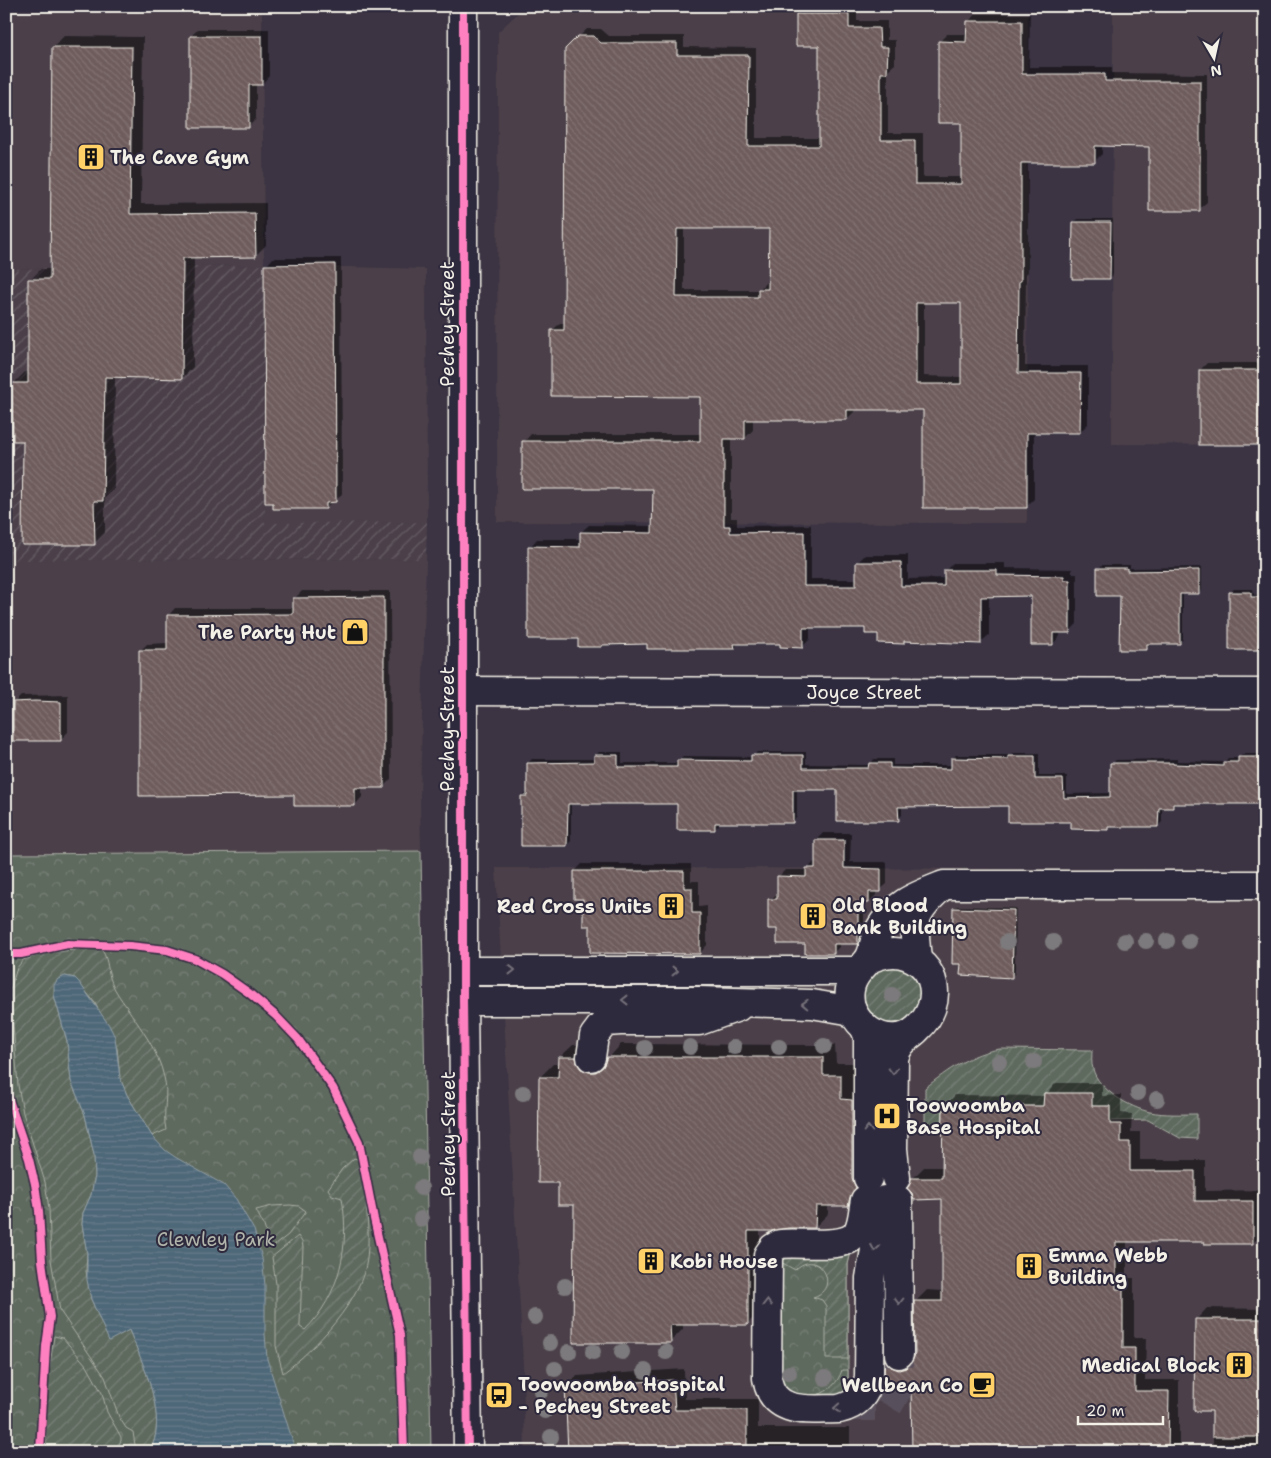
<svg xmlns="http://www.w3.org/2000/svg" width="1271" height="1458" font-family="'Shantell Sans',sans-serif">
  <defs>
    <pattern id="industrial-furrows" width="10" height="10" patternUnits="userSpaceOnUse" patternTransform="scale(1.25)"><rect width="10" height="10" fill="#4b404a"/><path d="M-1 1l2-2M0 10L10 0M9 11l2-2" fill="none" stroke="#665c64"/></pattern>
    <pattern id="park-crowns" width="20" height="18" patternUnits="userSpaceOnUse" patternTransform="scale(1.25)"><rect width="20" height="18" fill="#5f6a5f"/><path d="M2 6a3 3 0 1 1 6 0M12 15a3 3 0 1 1 6 0" fill="none" stroke="#778076"/></pattern>
    <pattern id="garden-furrows" width="10" height="10" patternUnits="userSpaceOnUse" patternTransform="scale(1.25)"><rect width="10" height="10" fill="#5f6a5f"/><path d="M-1 1l2-2M0 10L10 0M9 11l2-2" fill="none" stroke="#778076"/></pattern>
    <pattern id="water-rules" width="6" height="5" patternUnits="userSpaceOnUse" patternTransform="scale(1.25)"><rect width="6" height="5" fill="#4e6778"/><path d="M0 2.5h6" fill="none" stroke="#687d8b"/></pattern>
    <pattern id="building-back-hatch" width="6" height="6" patternUnits="userSpaceOnUse" patternTransform="scale(1.25)"><rect width="6" height="6" fill="#6e5b5b"/><path d="M-1 5l2 2M0 0l6 6M5-1l2 2" fill="none" stroke="#837373"/></pattern>
  </defs>
  <rect width="100%" height="100%" fill="#3c3443"/>
  <filter id="ink" filterUnits="userSpaceOnUse"><feTurbulence type="fractalNoise" baseFrequency=".02" numOctaves="2"/><feDisplacementMap in="SourceGraphic" scale="10" xChannelSelector="R" yChannelSelector="G"/><feConvolveMatrix kernelMatrix="1 2 1 2 8 2 1 2 1" color-interpolation-filters="sRGB"/></filter>
  <g filter="url(#ink)">
    <!-- built -->
    <g fill="#4b404a">
      <path d="M262,12L264,265L426,269L427,522L265,524L264,265L6,269V13Z"/>
      <path d="M519,12H1028L1027,523L497,522L498,32Z"/>
      <path d="M1113,12L1265,13V445L1112,444Z"/>
      <path d="M426,559L420,796L421,851L11,854L9,560Z"/>
      <path d="M496,868L1265,869V1452H525L523,1363Z"/>
    </g>
    <!-- industrial -->
    <path fill="url(#industrial-furrows)" d="M264,265L265,523L427,522L426,559L9,560L6,414V269Z"/>
    <!-- park -->
    <g fill="url(#park-crowns)" stroke="#aaaea4">
      <path d="M6,414L9,560L11,854L421,851L431,1452H6Z"/>
      <path d="M776,1252H851L848,1264V1402L779,1396Z"/>
    </g>
    <!-- garden -->
    <g fill="url(#garden-furrows)" stroke="#aaaea4">
      <path d="M91,948L102,950C109,961 107,972 112,983C115,991 121,999 126,1006C141,1029 158,1050 164,1077C169,1095 162,1112 166,1130L152,1136L127,1095L120,1078L117,1048L95,1003L75,978L65,976L54,995L67,1041L71,1081L85,1115L94,1155L95,1176L91,1195L83,1213L82,1224L87,1253L86,1271L91,1299L109,1340L129,1330C142,1361 170,1420 149,1452H136L133,1432L126,1428L119,1417L105,1377L60,1311L51,1260L49,1209L45,1182L23,1113L18,1085L10,990L17,968L23,960L47,953Z"/>
      <circle cx="892" cy="995" r="28"/>
      <path d="M1000,1049L1092,1050C1092,1056 1091,1063 1093,1069C1098,1090 1131,1108 1150,1112C1165,1115 1181,1114 1197,1114V1139L1180,1138L1148,1120L1110,1121V1106H1092L1091,1093H1044L1043,1106H943L942,1126H925V1088C948,1070 971,1053 1000,1049Z"/>
      <path d="M354,1158L360,1160C364,1193 371,1226 367,1259C362,1300 315,1349 283,1373L276,1346V1284L272,1257L298,1236L302,1242L303,1247L300,1324V1327L305,1330C340,1295 350,1247 342,1198L332,1195L328,1189L342,1169Z"/>
      <path d="M290,1205L299,1206L306,1211L288,1235L271,1248L264,1226L256,1210L272,1206Z"/>
      <path d="M851,1252L848,1264V1359H826V1306L822,1300L813,1297C843,1288 818,1246 795,1270L772,1257Z"/>
      <path d="M54,1336L63,1338L87,1366L102,1393L107,1412L121,1437V1441L114,1452H46L47,1388Z"/>
      <path d="M842,1370H848V1402L787,1401L784,1387C805,1404 834,1396 842,1370Z"/>
    </g>
    <!-- water -->
    <path fill="url(#water-rules)" stroke="#909ea5" d="M65,976L75,978L79,982L109,1025L115,1037L120,1078L127,1095L152,1136L165,1150L175,1157L224,1185L236,1199L254,1230L262,1258L265,1285V1334L267,1359L296,1452H149C170,1420 142,1361 129,1330L109,1341L91,1299L87,1280V1253L82,1224L83,1213L91,1195L95,1176L94,1155L85,1115L71,1081L67,1041L54,995V985L58,979Z"/>
    <!-- shadow -->
    <g fill="#0007" fill-rule="evenodd">
      <path d="M805,7H857V21H887V40H895V64L888,70V133H923V177H963V122L939,42L947,34H968V22L976,14H1030L1029,67H1112V73L1207,74V202L1199,209L1150,146L1102,145V154L1094,162H1028V272L1026,274L1025,366H1088V424L1080,432H1034V499L1026,507L925,409H855V411L847,419H753V430L745,438H731V518H737V526L811,525V579H857V563L865,555H908V579L945,578V571L953,563H1005V568L1072,569V573H1077V624L1069,632H1060V636L1053,644L1032,595H989V635L981,642L906,640L903,642L866,626L810,627V639L803,646L781,643H739L734,648L579,638L530,547L537,539H581V532L589,525L654,526V488L524,442L531,434H701L702,396L552,331L560,323H565L566,49L587,29H601L609,36H684V47L756,48V138H820V45L797,15ZM684,228H770V281H767L759,290H684ZM924,302H962V377L924,376Z"/>
      <path d="M198,29H269V76L262,84H256V119L249,126L191,36Z"/>
      <path d="M64,36L143,37L141,204L266,203V245L255,256L194,257L193,367L182,378L115,376L114,489L105,498V533L94,544L25,440L14,383L25,372H29L30,280L41,269H51L53,47Z"/>
      <path d="M1077,219H1113V275L1110,278L1074,222Z"/>
      <path d="M273,258H341L342,494L325,508L266,266Z"/>
      <path d="M1207,363H1265V444L1200,370Z"/>
      <path d="M1102,565H1130V568L1202,567V590L1199,593H1183V639L1180,643L1150,642V645L1147,648L1121,595L1099,568Z"/>
      <path d="M1234,589H1253L1254,595H1265V648L1230,649V592Z"/>
      <path d="M302,591H390L391,779L384,786L362,787V797L355,805L296,794L140,651L147,644L168,643V616L175,608H295V598Z"/>
      <path d="M68,695V732L61,739L14,703L21,696Z"/>
      <path d="M599,752H622V763H679V761L683,756L753,757L757,752H806V764L870,765L874,759H893V765H952V759L956,755H1011L1013,753H1039V776H1067V794L1111,793L1112,764L1116,760L1177,759V761L1225,762L1228,758H1238L1243,754H1265V820H1257V803H1177L1173,807H1162V822L1158,826H1110L1108,828L1009,805H902V815L898,819L839,789H797V817L793,821H719V825L715,829L678,802H571V841L567,845L522,796L528,792V763L532,759H595V756Z"/>
      <path d="M823,833H851L850,862H887V884L880,890H876V895L869,902H864V936L857,942H840V946L833,953L807,943L770,900L778,893V877L785,870H807L814,862H816V840Z"/>
      <path d="M582,864H691V881H699V907L707,906V945L700,953L591,924L575,871Z"/>
      <path d="M957,906L1016,908L1015,973L1012,976L962,963L954,909Z"/>
      <path d="M588,1044L603,1060H607L621,1044L835,1045L836,1063H853V1087H865L861,1192L848,1205H828V1214L815,1227H788L760,1230V1311L747,1324H683V1329L670,1342L560,1182L540,1077L553,1064H560V1057L573,1045Z"/>
      <path d="M1056,1083H1102V1096L1121,1095V1113L1132,1114L1131,1132H1140V1160H1205V1191L1264,1190V1232L1253,1243L1205,1241H1127V1278H1134V1338H1146L1145,1380H1179V1452H913L912,1387H884L886,1360L896,1350L910,1359L915,1358L916,1301L927,1290L943,1291V1198L913,1178L924,1167H944V1107L955,1095L1045,1096Z"/>
      <path d="M1207,1308L1265,1309V1452H1213V1410L1196,1320Z"/>
      <path d="M684,1369L685,1399H758V1428H850V1452H569L566,1387L577,1376Z"/>
    </g>
    <!-- building -->
    <g fill="url(#building-back-hatch)" stroke="#f4f1e8" fill-rule="evenodd">
      <path d="M796,14H849V28H879L880,47H888L887,73H881V140H915V184H961V123H938V41L966,42L967,21H1022V74H1105V81H1200V211H1149V147L1095,146V163H1021V281H1019L1018,373H1081L1080,433H1027V508H923V410H847V420H745V439H724V526H730V533L804,532V586H856V562H901V586H944V570H997V575L1064,576V580H1070V633H1053V645H1031V596L981,597V644L904,641V644L878,643V634H865V628H803V648L780,647V644H734L735,649H647V644L602,645V647H578V639H528V546L580,547V532L652,533L653,489H522V441H700V397L551,396V330H564L565,49L578,36H593L601,43H677V55H749L748,146H819V46H796ZM677,229H769L768,289H758V297H676ZM916,303H961V384H916Z"/>
      <path d="M190,36H262V85H249V128H190Z"/>
      <path d="M52,47H132L130,214L255,213L256,257L183,258L182,379L105,377L103,501H94L95,545H22L23,441H13L12,383H28V279H50Z"/>
      <path d="M1073,222H1111L1110,279H1072Z"/>
      <path d="M335,264L336,502L326,503V509H273V503H265L264,265Z"/>
      <rect x="1199" y="370" width="66" height="75"/>
      <path d="M1097,568H1127V571L1199,570V594H1180V644H1147V650H1119L1120,596H1097Z"/>
      <path d="M1229,592H1251V597H1265V644H1258V650H1229Z"/>
      <path d="M384,597V788H355V806H294V795L139,796V650H167V615L293,614V598Z"/>
      <path d="M35,701L61,702V741H13V702Z"/>
      <path d="M594,755H618V767H677V760L751,761V755H803V768H868L869,763H890V768L951,769V758L1008,759V756H1035V779H1063L1064,798L1110,797V763H1173V764L1223,766V762H1238V757H1260V804H1173V808H1159L1158,827H1108V830L1071,829V822H1008V806L898,807L899,821H837V790H793V823H715V830H677V804H568L567,846H521V796H527V763L594,762Z"/>
      <path d="M815,840H844V868L881,869V892H869V903H858V944H834V954H805V944H777V929H768V899H777V876L806,877V868H815Z"/>
      <path d="M574,871H684V888H692V913H700V954L590,953V926H583V899H574Z"/>
      <path d="M953,908L1014,910L1012,978L960,975L961,964H952Z"/>
      <path d="M559,1057H576L577,1063L581,1069L589,1072H596L603,1067L607,1057H823V1075H841V1099L852,1100V1178L856,1188L850,1197L848,1206H816L815,1228H788L771,1231H748V1325H670L671,1343H573L574,1205H558V1183H538L539,1077H558Z"/>
      <path d="M1044,1093H1092V1106H1110V1124H1121V1142H1130V1171H1195V1201H1253V1244H1204V1242H1116V1289H1123V1348H1135V1391H1169L1168,1452H912L911,1388H883L885,1360L891,1367L899,1370L906,1368L912,1362L915,1354L914,1301H942V1199L914,1200L912,1193L907,1188L910,1184L911,1178H942L943,1106H1043Z"/>
      <path d="M1195,1319H1265V1437H1212V1411H1194Z"/>
      <path d="M673,1380L675,1410H747V1452H568L565,1386Z"/>
    </g>
    <g fill="none" stroke-linecap="round" stroke-linejoin="round">
      <!-- minor-tunnel -->
      <path stroke="#58505c" stroke-width="28" stroke-dasharray="28 14" stroke-linecap="butt" d="M847,1407H888L899,1388V1354"/>
      <defs>
        <g id="minor">
          <path d="M463,6V1001L468,1452"/>
          <path d="M464,691L1265,693"/>
          <path d="M869,959C880,955 891,951 902,954C938,963 944,1004 918,1028C889,1056 840,1022 851,985C855,970 865,967 870,957C874,949 874,940 878,932C893,904 916,896 944,885H1265"/>
          <path d="M917,960C914,923 909,916 939,889"/>
          <path d="M464,971H857"/>
          <path d="M463,1001H699L812,1004L853,1011"/>
          <path d="M864,1026L868,1036V1178"/>
          <path d="M591,1057L594,1036L600,1028L606,1022L620,1021H699L738,1007"/>
          <path d="M896,1178L893,1149L894,1058C897,1045 905,1039 915,1031"/>
          <path d="M865,1200C863,1209 863,1222 858,1231C848,1251 801,1241 780,1244L773,1248L768,1255L767,1378C773,1416 809,1409 839,1409C856,1405 866,1395 869,1378L870,1278L884,1200"/>
          <path d="M898,1200L899,1354"/>
        </g>
      </defs>
      <!-- minor casing -->
      <use href="#minor" stroke="#f4f1e8" stroke-width="31"/>
      <!-- minor -->
      <use href="#minor" stroke="#2f2a3d" stroke-width="28"/>
      <defs>
        <g id="cycleway">
          <path d="M463,6V1001L468,1452"/>
          <path d="M6,954H21L68,944L130,946L167,950L195,959L222,974L249,993L276,1016L298,1039L333,1088L359,1142L374,1219L400,1335L404,1452"/>
          <path d="M6,1091L29,1159L35,1184L39,1211L42,1261L50,1317L46,1346L40,1452"/>
        </g>
      </defs>
      <!-- cycleway casing -->
      <use href="#cycleway" stroke="#2f2a3d" stroke-width="11"/>
      <!-- cycleway -->
      <use href="#cycleway" stroke="#ff80c0" stroke-width="8"/>
    </g>
    <!-- trees -->
    <g fill="#7c7a7c">
      <circle cx="1125" cy="941" r="8"/>
      <circle cx="1146" cy="941" r="8"/>
      <circle cx="1167" cy="941" r="8"/>
      <circle cx="1189" cy="941" r="8"/>
      <circle cx="1007" cy="942" r="8"/>
      <circle cx="1053" cy="942" r="8"/>
      <circle cx="892" cy="995" r="8"/>
      <circle cx="824" cy="1046" r="8"/>
      <circle cx="690" cy="1047" r="8"/>
      <circle cx="734" cy="1047" r="8"/>
      <circle cx="779" cy="1047" r="8"/>
      <circle cx="645" cy="1048" r="8"/>
      <circle cx="999" cy="1062" r="8"/>
      <circle cx="1034" cy="1062" r="8"/>
      <circle cx="523" cy="1093" r="8"/>
      <circle cx="1138" cy="1093" r="8"/>
      <circle cx="1157" cy="1099" r="8"/>
      <circle cx="420" cy="1157" r="8"/>
      <circle cx="421" cy="1188" r="8"/>
      <circle cx="421" cy="1219" r="8"/>
      <circle cx="565" cy="1286" r="8"/>
      <circle cx="535" cy="1317" r="8"/>
      <circle cx="550" cy="1343" r="8"/>
      <circle cx="569" cy="1352" r="8"/>
      <circle cx="593" cy="1352" r="8"/>
      <circle cx="622" cy="1352" r="8"/>
      <circle cx="666" cy="1352" r="8"/>
      <circle cx="555" cy="1369" r="8"/>
      <circle cx="645" cy="1371" r="8"/>
      <circle cx="789" cy="1373" r="8"/>
      <circle cx="825" cy="1378" r="8"/>
      <circle cx="541" cy="1391" r="8"/>
      <circle cx="545" cy="1411" r="8"/>
      <circle cx="551" cy="1437" r="8"/>
    </g>
    <!-- one-way arrows -->
    <defs><path id="oneway-chevron" d="M-2-3.5L2.5 0L-2 3.5" fill="none" stroke-width="1.6" stroke-linecap="round" stroke-linejoin="round" transform="scale(1.25)"/></defs>
    <g stroke="#747079">
      <use href="#oneway-chevron" transform="translate(512 970)"/>
      <use href="#oneway-chevron" transform="translate(675 971)"/>
      <use href="#oneway-chevron" transform="translate(625 1000) rotate(-180)"/>
      <use href="#oneway-chevron" transform="translate(805 1004) rotate(-178)"/>
      <use href="#oneway-chevron" transform="translate(893 1071) rotate(90)"/>
      <use href="#oneway-chevron" transform="translate(868 1129) rotate(-90)"/>
      <use href="#oneway-chevron" transform="translate(875 1248) rotate(100)"/>
      <use href="#oneway-chevron" transform="translate(899 1301) rotate(90)"/>
      <use href="#oneway-chevron" transform="translate(767 1303) rotate(-90)"/>
      <use href="#oneway-chevron" transform="translate(837 1408) rotate(176)"/>
    </g>
  </g>
  <!-- icons -->
  <defs>
    <symbol id="building-square" viewBox="-11 -11 22 22"><rect x="-9" y="-9" width="18" height="18" rx="4" fill="#ffd166" stroke="#2f2a3d"/><path d="M-4-6H4V6H1V3H-1V6H-4ZM-2.5-4.3h1.7v1.8h-1.7ZM.8-4.3h1.7v1.8H.8ZM-2.5-1h1.7V.8h-1.7ZM.8-1h1.7V.8H.8Z" fill="#111"/></symbol>
    <symbol id="shop-square" viewBox="-11 -11 22 22"><rect x="-9" y="-9" width="18" height="18" rx="4" fill="#ffd166" stroke="#2f2a3d"/><path d="M-5-2.5h2.3a2.7 3.5 0 0 1 5.4 0H5L5.5 6h-11ZM-1.5-2.5h3a1.5 2.3 0 0 0-3 0Z" fill="#111"/></symbol>
    <symbol id="hospital-square" viewBox="-11 -11 22 22"><rect x="-9" y="-9" width="18" height="18" rx="4" fill="#ffd166" stroke="#2f2a3d"/><path d="M-5-5h3v3.5h4V-5h3V5h-3V1.5h-4V5h-3Z" fill="#111"/></symbol>
    <symbol id="cafe-square" viewBox="-11 -11 22 22"><rect x="-9" y="-9" width="18" height="18" rx="4" fill="#ffd166" stroke="#2f2a3d"/><path d="M-5.5-4.5H6V0H3Q3 3.5 0 3.5H-2.5Q-5.5 3.5-5.5 0ZM3-3.2v2h1.7v-2ZM-6 4.5H4V6H-6Z" fill="#111"/></symbol>
    <symbol id="bus-square" viewBox="-11 -11 22 22"><rect x="-9" y="-9" width="18" height="18" rx="4" fill="#ffd166" stroke="#2f2a3d"/><path d="M-5-6H5V4H4V6H2V4H-2V6H-4V4H-5ZM-3.5-4V0h7V-4ZM-3.5 1.2v1.5H-2V1.2ZM2 1.2v1.5H3.5V1.2Z" fill="#111"/></symbol>
  </defs>
  <g fill-rule="evenodd">
    <use href="#building-square" x="75" y="141" width="32" height="32"/>
    <use href="#shop-square" x="339" y="616" width="32" height="32"/>
    <use href="#building-square" x="655" y="890" width="32" height="32"/>
    <use href="#building-square" x="797" y="900" width="32" height="32"/>
    <use href="#hospital-square" x="871" y="1100" width="32" height="32"/>
    <use href="#building-square" x="635" y="1245" width="32" height="32"/>
    <use href="#building-square" x="1013" y="1250" width="32" height="32"/>
    <use href="#building-square" x="1223" y="1349" width="32" height="32"/>
    <use href="#cafe-square" x="966" y="1369" width="32" height="32"/>
    <use href="#bus-square" x="483" y="1379" width="32" height="32"/>
  </g>
  <g text-anchor="middle" stroke-width="4" stroke-linejoin="round" paint-order="stroke">
    <!-- poi labels -->
    <g font-size="19" font-weight="bold" fill="#f4f1e8" stroke="#2f2a3d" text-anchor="start">
      <text x="110" y="164">The Cave Gym</text>
      <text x="336" y="639" text-anchor="end">The Party Hut</text>
      <text x="832" y="912">Old Blood<tspan x="832" dy="22">Bank Building</tspan></text>
      <text x="652" y="913" text-anchor="end">Red Cross Units</text>
      <text x="906" y="1112">Toowoomba<tspan x="906" dy="22">Base Hospital</tspan></text>
      <text x="1048" y="1262">Emma Webb<tspan x="1048" dy="22">Building</tspan></text>
      <text x="670" y="1268">Kobi House</text>
      <text x="1220" y="1372" text-anchor="end">Medical Block</text>
      <text x="518" y="1391">Toowoomba Hospital<tspan x="518" dy="22">- Pechey Street</tspan></text>
      <text x="963" y="1392" text-anchor="end">Wellbean Co</text>
    </g>
    <!-- street labels -->
    <g font-size="19" fill="#f4f1e8" stroke="#2f2a3d">
      <text transform="translate(447 324) rotate(-90)" y="7">Pechey Street</text>
      <text x="864" y="699">Joyce Street</text>
      <text transform="translate(447 729) rotate(-90)" y="7">Pechey Street</text>
      <text transform="translate(448 1134) rotate(-90)" y="7">Pechey Street</text>
    </g>
    <!-- park labels -->
    <g font-size="19" fill="#b1b4aa" stroke="#2f2a3d">
      <text x="216" y="1246">Clewley Park</text>
    </g>
  </g>
  <!-- margin -->
  <rect width="1271" height="1458" fill="none" stroke="#2f2a3d" stroke-width="25"/>
  <rect x="12" y="12" width="1246" height="1433" fill="none" stroke="#f4f1e8" stroke-width="2" filter="url(#ink)"/>
  <!-- north arrow -->
  <g transform="translate(1214 58) rotate(171)" stroke="#2f2a3d" stroke-width="4" paint-order="stroke">
  <path d="M0-4L9 19L0 12L-9 19Z" fill="#f4f1e8"/>
  <text y="-8" font-size="14" font-weight="bold" text-anchor="middle" fill="#f4f1e8">N</text>
  </g>
  <!-- scale -->
  <path d="M1078 1416v8h85v-8" fill="none" stroke="#f4f1e8" stroke-width="2.5"/>
  <text x="1086" y="1416" font-size="15" fill="#f4f1e8" stroke="#2f2a3d" stroke-width="4" paint-order="stroke">20 m</text>
</svg>
